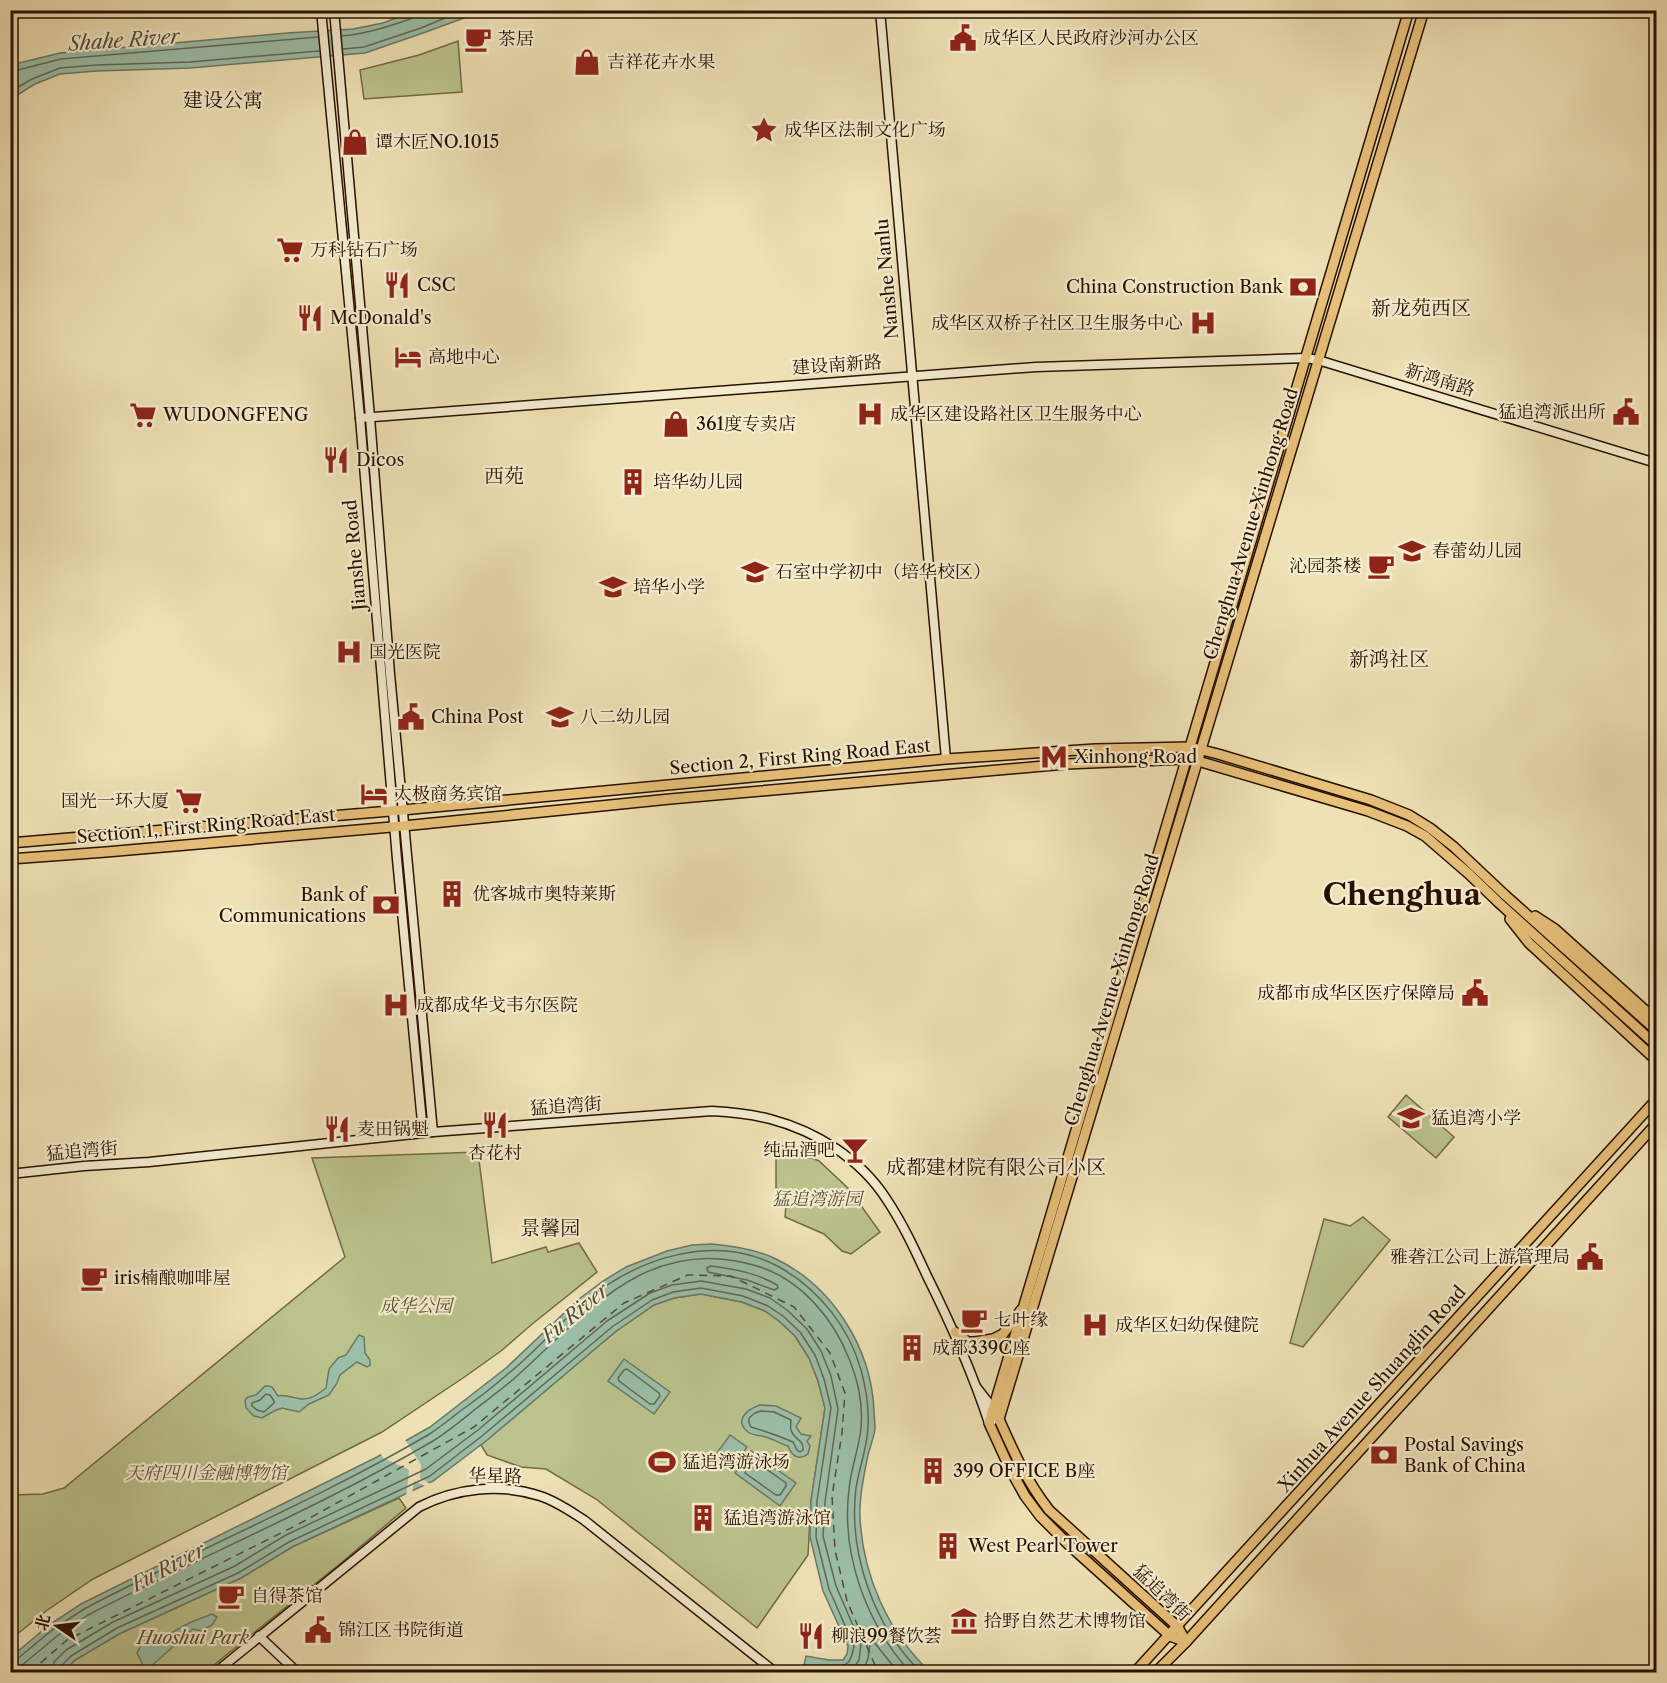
<svg xmlns="http://www.w3.org/2000/svg" width="1667" height="1683" font-family="'Libre Caslon Text','Noto Serif SC',serif">
  <rect width="100%" height="100%" fill="#eee1b5"/>
  <filter id="stains"><feTurbulence type="fractalNoise" baseFrequency=".00333" numOctaves="4"/><feColorMatrix values="0 0 0 0 .2 0 0 0 0 .09 0 0 0 0 .02 0 0 0 .5 -.17"/></filter>
  <radialGradient id="worn" r=".72"><stop offset=".6" stop-color="#630" stop-opacity="0"/><stop offset="1" stop-color="#630" stop-opacity=".3"/></radialGradient>
  <!-- green -->
  <g fill="#bbc28c" stroke="#726946" stroke-width="1.5">
    <path d="M458,41L462,92L364,99L360,70L419,55Z"/>
    <path d="M1406,1095L1454,1137L1436,1158L1388,1117Z"/>
    <path d="M776,1143L819,1161L849,1189L880,1232L851,1254L842,1251L824,1234L785,1217L787,1194L776,1188Z"/>
    <path d="M478,1152L492,1263L546,1247L548,1252L579,1243L597,1272L531,1325L501,1351L463,1378L382,1432L93,1579L46,1611L11,1639V1495L43,1494L64,1488L345,1257L312,1158Z"/>
    <path d="M1363,1217L1390,1240L1303,1347L1290,1343L1324,1219L1350,1226Z"/>
    <path d="M701,1294L742,1302L765,1311L779,1321L795,1336L809,1358L818,1381L825,1408L811,1501L808,1555L757,1628L596,1499L546,1469L521,1467L487,1455L481,1445L615,1332L654,1305L674,1298Z"/>
    <path d="M399,1498L406,1508L341,1563L205,1672H63L75,1660L119,1634L241,1578L292,1547Z"/>
  </g>
  <!-- water -->
  <g fill="#9bbea8" stroke="#6d7865" stroke-width="1.5">
    <path d="M415,11H476L464,18L423,33L365,53L190,68L97,71L60,74L35,84L11,99L10,67L15,64L60,53L287,33L353,29L383,23Z"/>
    <path d="M712,1244C733,1246 755,1249 774,1258C832,1285 871,1347 874,1410C874,1416 875,1423 875,1429C874,1437 870,1447 868,1455C864,1475 859,1498 860,1518C863,1576 888,1632 930,1672H833L804,1665L806,1656L829,1660H843L847,1654L848,1646L823,1591L810,1537L811,1501L825,1408L818,1381L809,1358L795,1336L779,1321L765,1311L742,1302L701,1294L674,1298L654,1305L615,1332L486,1441L433,1481L292,1547L241,1578L119,1634L75,1660L63,1672H11V1657L49,1625L81,1604L377,1457L430,1427L506,1368L579,1299L603,1281L626,1267L667,1251L692,1245Z"/>
    <path d="M359,1335L364,1337L365,1353L370,1360V1365L367,1367L357,1362L340,1375L337,1383L329,1395L309,1404L299,1412L282,1408L274,1411L262,1418L254,1416L246,1408L245,1400L248,1397L256,1395L265,1386C274,1385 273,1390 278,1396C286,1394 295,1399 303,1399C313,1399 319,1393 326,1388L329,1369L338,1358L346,1355Z"/>
    <path d="M624,1359L670,1392L654,1414L608,1381Z"/>
    <path d="M760,1405L776,1406L801,1418L796,1427L801,1434L811,1436L807,1441L810,1446L808,1454C798,1461 792,1456 788,1446C779,1443 771,1438 762,1436C757,1435 752,1435 748,1432C733,1420 748,1409 760,1405Z"/>
    <path d="M730,1435L747,1447L731,1470L714,1457Z"/>
    <path d="M751,1451L796,1483L780,1506L735,1473Z"/>
    <path d="M212,1614L217,1617L212,1625L201,1631L193,1629L149,1668L144,1667L137,1653L142,1643L147,1639L162,1638L191,1622Z"/>
  </g>
  <!-- pier -->
  <path fill="#eee1b5" d="M404,1438L421,1465L420,1478L432,1485L414,1493L425,1486L414,1481L412,1494L406,1497L409,1471L408,1469L383,1458L380,1452Z"/>
  <g fill="none" stroke-linecap="round" stroke-linejoin="round">
    <!-- shore -->
    <g stroke="#626754" stroke-width="1.5">
      <path d="M342,36C366,34 388,27 410,19L413,15L414,10"/>
      <path d="M343,49L364,47L421,28L464,10"/>
      <path d="M10,72L61,59L318,37"/>
      <path d="M10,92L32,79L60,68L97,65L190,62L319,51"/>
      <path d="M711,1266C734,1269 757,1273 777,1285L778,1288L774,1290L747,1280L708,1272L707,1268Z"/>
      <path d="M627,1369L659,1393L660,1396L654,1404H650L619,1381L618,1378L624,1370Z"/>
      <path d="M266,1394L270,1395L274,1401V1403L264,1412L257,1410L252,1406V1403L260,1400Z"/>
      <path d="M761,1411L774,1412L791,1420C791,1423 790,1426 791,1430C794,1440 804,1439 803,1450L800,1452L797,1450L793,1442C779,1436 765,1431 751,1427L749,1423V1418L755,1413Z"/>
      <path d="M751,1461H755L786,1483V1486L780,1495H776L745,1473V1470Z"/>
      <path d="M10,1661L16,1660L52,1630L84,1609C198,1549 317,1500 428,1435C439,1428 449,1420 459,1412C476,1400 493,1387 509,1373C535,1352 557,1326 582,1304C636,1258 715,1231 781,1268C819,1290 849,1327 861,1370C866,1388 869,1407 868,1426C868,1445 859,1468 856,1488C848,1553 874,1627 921,1672"/>
      <path d="M10,1668L21,1666L57,1636L88,1615C202,1556 322,1506 433,1441C449,1431 463,1419 478,1407C491,1397 505,1387 517,1376C588,1312 649,1233 757,1266C801,1279 834,1319 850,1361C858,1381 863,1406 861,1428C859,1448 851,1468 849,1489C841,1555 866,1623 910,1672"/>
      <path d="M52,1672L54,1662L66,1650L113,1622L235,1566L286,1535L426,1469L478,1430L607,1321L650,1293L672,1285L701,1281L746,1289L770,1298L787,1310L807,1329L821,1351L831,1376L838,1409L825,1502L823,1536L836,1586L861,1644L859,1660L853,1669L847,1672"/>
      <path d="M59,1672L60,1667L71,1656L117,1628L238,1573L289,1542L430,1476L482,1436L612,1327L652,1300L673,1292L701,1288L743,1296L768,1306L783,1316L800,1332L815,1355L824,1379L831,1408L817,1501L816,1537L829,1589L854,1646C851,1663 848,1667 831,1666L829,1672"/>
      <path d="M862,1672L868,1659L870,1643L873,1641L898,1672"/>
    </g>
    <!-- ferry -->
    <path stroke="#504d3b" stroke-width="1.5" stroke-dasharray="8 6" stroke-linecap="butt" d="M30,1672L67,1640L297,1525L474,1427L624,1303L688,1275L731,1276L794,1307L830,1353L845,1393L842,1433L832,1496L835,1550L847,1601L878,1672"/>
    <defs>
      <g id="secondary">
        <path d="M321,10L360,418L397,859L423,1133"/>
        <path d="M334,10L370,417L390,674L433,1132"/>
        <path d="M880,10L946,759"/>
        <path d="M360,418L1036,367L1306,358L1318,360L1656,463"/>
        <path d="M10,1174L84,1166L149,1162L433,1132L712,1111C731,1112 751,1114 770,1119C816,1131 861,1159 887,1200C903,1224 915,1250 927,1276C951,1324 972,1372 989,1423L992,1421"/>
        <path d="M977,1388L995,1411"/>
        <path d="M259,1636L297,1672"/>
        <path d="M216,1672L419,1507C456,1488 500,1483 540,1496C556,1501 570,1511 584,1520L775,1672"/>
      </g>
      <g id="primary">
        <path d="M10,843L402,810L946,759L1095,749L1190,747L1218,754L1371,800L1409,815L1430,828L1454,847L1505,895L1656,1030"/>
        <path d="M10,859L106,852L403,826L670,799L1066,764L1187,759L1198,761L1368,811L1407,826L1425,836L1469,874L1498,902L1656,1045"/>
        <path d="M1535,916L1555,929L1656,1020"/>
        <path d="M1510,919L1529,943L1656,1060"/>
        <path d="M955,1332L968,1342H974L993,1339L1003,1334L1021,1310"/>
        <path d="M1186,1642L1170,1636L1070,1546L1040,1516L1025,1496L1010,1469L989,1423L1409,10"/>
        <path d="M1186,1642L1178,1627L1049,1510C1026,1480 1014,1453 999,1419L1424,10"/>
        <path d="M1135,1672L1656,1100"/>
        <path d="M1156,1672L1186,1642L1656,1124"/>
      </g>
    </defs>
    <!-- secondary casing -->
    <use href="#secondary" stroke="#281001" stroke-width="11"/>
    <!-- primary casing -->
    <use href="#primary" stroke="#281001" stroke-width="12"/>
    <!-- secondary -->
    <use href="#secondary" stroke="#f4eccf" stroke-width="8"/>
    <!-- primary -->
    <use href="#primary" stroke="#e7c07a" stroke-width="9"/>
  </g>
  <!-- icons -->
  <defs>
    <symbol id="civic-bare" viewBox="-9 -9 18 18"><path d="M-.6-6.5H3V-4.5H.6V-3L4-1V1h2V6H-6V1h2V-1L-.6-3ZM-1.2 2.5V6h2.4V2.5Z" fill="#8f2418" stroke="#f4eccf" stroke-width="2.5" paint-order="stroke"/></symbol>
    <symbol id="cafe-bare" viewBox="-9 -9 18 18"><path d="M-5.5-4.5H6V0H3Q3 3.5 0 3.5H-2.5Q-5.5 3.5-5.5 0ZM3-3.2v2h1.7v-2ZM-6 4.5H4V6H-6Z" fill="#8f2418" stroke="#f4eccf" stroke-width="2.5" paint-order="stroke"/></symbol>
    <symbol id="shop-bare" viewBox="-9 -9 18 18"><path d="M-5-2.5h2.3a2.7 3.5 0 0 1 5.4 0H5L5.5 6h-11ZM-1.5-2.5h3a1.5 2.3 0 0 0-3 0Z" fill="#8f2418" stroke="#f4eccf" stroke-width="2.5" paint-order="stroke"/></symbol>
    <symbol id="sight-bare" viewBox="-9 -9 18 18"><path d="M0-6L1.8-2.2L6-1.7L2.9 1.2L3.7 5.4L0 3.3L-3.7 5.4L-2.9 1.2L-6-1.7L-1.8-2.2Z" fill="#8f2418" stroke="#f4eccf" stroke-width="2.5" paint-order="stroke"/></symbol>
    <symbol id="supermarket-bare" viewBox="-9 -9 18 18"><path d="M-6-5.5h2.5l.6 2H6L4.5 2H-2.5L-4.4-4H-6ZM-1.5 3.2a1.3 1.3 0 1 0 .1 0ZM3 3.2a1.3 1.3 0 1 0 .1 0Z" fill="#8f2418" stroke="#f4eccf" stroke-width="2.5" paint-order="stroke"/></symbol>
    <symbol id="restaurant-bare" viewBox="-9 -9 18 18"><path d="M-5-6h1v4h1v-4h1v4h1v-4h1v5L-1.5 .5V6h-2V.5L-5-1ZM5-6V6H3V1.5H1.5Q1.5-4 5-6Z" fill="#8f2418" stroke="#f4eccf" stroke-width="2.5" paint-order="stroke"/></symbol>
    <symbol id="bank-bare" viewBox="-9 -9 18 18"><path d="M-6-4H6V4H-6ZM0-2.3a2.3 2.3 0 1 0 0 4.6a2.3 2.3 0 1 0 0-4.6Z" fill="#8f2418" stroke="#f4eccf" stroke-width="2.5" paint-order="stroke"/></symbol>
    <symbol id="hospital-bare" viewBox="-9 -9 18 18"><path d="M-5-5h3v3.5h4V-5h3V5h-3V1.5h-4V5h-3Z" fill="#8f2418" stroke="#f4eccf" stroke-width="2.5" paint-order="stroke"/></symbol>
    <symbol id="hotel-bare" viewBox="-9 -9 18 18"><path d="M-6-4.5h1.5V1H6V5H4.5V3h-9V5H-6ZM-4 0a1.8 1.8 0 1 1 3.6 0ZM.5 0V-2.5h3Q6-2.5 6 0Z" fill="#8f2418" stroke="#f4eccf" stroke-width="2.5" paint-order="stroke"/></symbol>
    <symbol id="building-bare" viewBox="-9 -9 18 18"><path d="M-4-6H4V6H1V3H-1V6H-4ZM-2.5-4.3h1.7v1.8h-1.7ZM.8-4.3h1.7v1.8H.8ZM-2.5-1h1.7V.8h-1.7ZM.8-1h1.7V.8H.8Z" fill="#8f2418" stroke="#f4eccf" stroke-width="2.5" paint-order="stroke"/></symbol>
    <symbol id="school-bare" viewBox="-9 -9 18 18"><path d="M0-5L7-2L0 1L-7-2ZM-4 1L0 2.5L4 1V4Q0 6-4 4Z" fill="#8f2418" stroke="#f4eccf" stroke-width="2.5" paint-order="stroke"/></symbol>
    <symbol id="metro-bare" viewBox="-9 -9 18 18"><path d="M-5.5 5V-5H-3L0 0L3-5H5.5V5H3V-.5L0 4L-3-.5V5Z" fill="#8f2418" stroke="#f4eccf" stroke-width="2.5" paint-order="stroke"/></symbol>
    <symbol id="bar-bare" viewBox="-9 -9 18 18"><path d="M-6-5H6L.8 .8V4.5H3.5V6h-7V4.5H-.8V.8Z" fill="#8f2418" stroke="#f4eccf" stroke-width="2.5" paint-order="stroke"/></symbol>
    <symbol id="stadium-bare" viewBox="-9 -9 18 18"><path d="M0-5a6.5 5 0 1 0 0 10a6.5 5 0 1 0 0-10ZM-3.5-1.8h7v3.6h-7Z" fill="#8f2418" stroke="#f4eccf" stroke-width="2.5" paint-order="stroke"/></symbol>
    <symbol id="museum-bare" viewBox="-9 -9 18 18"><path d="M0-6L6-3V-2H-6V-3ZM-5-1h2V3h-2ZM-1-1h2V3h-2ZM3-1h2V3H3ZM-6 4H6V6H-6Z" fill="#8f2418" stroke="#f4eccf" stroke-width="2.5" paint-order="stroke"/></symbol>
  </defs>
  <g fill-rule="evenodd">
    <use href="#civic-bare" x="944" y="19" width="38" height="38"/>
    <use href="#cafe-bare" x="459" y="20" width="38" height="38"/>
    <use href="#shop-bare" x="568" y="43" width="38" height="38"/>
    <use href="#sight-bare" x="745" y="111" width="38" height="38"/>
    <use href="#shop-bare" x="336" y="123" width="38" height="38"/>
    <use href="#supermarket-bare" x="271" y="231" width="38" height="38"/>
    <use href="#restaurant-bare" x="378" y="266" width="38" height="38"/>
    <use href="#bank-bare" x="1284" y="268" width="38" height="38"/>
    <use href="#restaurant-bare" x="291" y="299" width="38" height="38"/>
    <use href="#hospital-bare" x="1184" y="304" width="38" height="38"/>
    <use href="#hotel-bare" x="389" y="338" width="38" height="38"/>
    <use href="#civic-bare" x="1607" y="393" width="38" height="38"/>
    <use href="#hospital-bare" x="851" y="395" width="38" height="38"/>
    <use href="#supermarket-bare" x="124" y="396" width="38" height="38"/>
    <use href="#shop-bare" x="657" y="405" width="38" height="38"/>
    <use href="#restaurant-bare" x="317" y="441" width="38" height="38"/>
    <use href="#building-bare" x="614" y="463" width="38" height="38"/>
    <use href="#school-bare" x="1393" y="532" width="38" height="38"/>
    <use href="#cafe-bare" x="1362" y="547" width="38" height="38"/>
    <use href="#school-bare" x="736" y="553" width="38" height="38"/>
    <use href="#school-bare" x="594" y="568" width="38" height="38"/>
    <use href="#hospital-bare" x="330" y="633" width="38" height="38"/>
    <use href="#civic-bare" x="392" y="698" width="38" height="38"/>
    <use href="#school-bare" x="541" y="698" width="38" height="38"/>
    <use href="#metro-bare" x="1035" y="738" width="38" height="38"/>
    <use href="#hotel-bare" x="355" y="775" width="38" height="38"/>
    <use href="#supermarket-bare" x="170" y="782" width="38" height="38"/>
    <use href="#building-bare" x="433" y="875" width="38" height="38"/>
    <use href="#bank-bare" x="367" y="886" width="38" height="38"/>
    <use href="#civic-bare" x="1456" y="974" width="38" height="38"/>
    <use href="#hospital-bare" x="377" y="986" width="38" height="38"/>
    <use href="#school-bare" x="1392" y="1099" width="38" height="38"/>
    <use href="#restaurant-bare" x="476" y="1106" width="38" height="38"/>
    <use href="#restaurant-bare" x="318" y="1110" width="38" height="38"/>
    <use href="#bar-bare" x="836" y="1131" width="38" height="38"/>
    <use href="#civic-bare" x="1571" y="1238" width="38" height="38"/>
    <use href="#cafe-bare" x="75" y="1259" width="38" height="38"/>
    <use href="#cafe-bare" x="955" y="1301" width="38" height="38"/>
    <use href="#hospital-bare" x="1076" y="1306" width="38" height="38"/>
    <use href="#building-bare" x="893" y="1329" width="38" height="38"/>
    <use href="#bank-bare" x="1365" y="1436" width="38" height="38"/>
    <use href="#stadium-bare" x="643" y="1443" width="38" height="38"/>
    <use href="#building-bare" x="914" y="1452" width="38" height="38"/>
    <use href="#building-bare" x="684" y="1499" width="38" height="38"/>
    <use href="#building-bare" x="929" y="1527" width="38" height="38"/>
    <use href="#cafe-bare" x="212" y="1577" width="38" height="38"/>
    <use href="#museum-bare" x="945" y="1602" width="38" height="38"/>
    <use href="#civic-bare" x="299" y="1611" width="38" height="38"/>
    <use href="#restaurant-bare" x="792" y="1617" width="38" height="38"/>
  </g>
  <g text-anchor="middle" stroke-width="4.5" stroke-linejoin="round" paint-order="stroke">
    <!-- poi labels -->
    <g font-size="18" fill="#281001" stroke="#f4eccf" text-anchor="start">
      <text x="983" y="44">成华区人民政府沙河办公区</text>
      <text x="498" y="45">茶居</text>
      <text x="607" y="68">吉祥花卉水果</text>
      <text x="784" y="136">成华区法制文化广场</text>
      <text x="375" y="148">谭木匠NO.1015</text>
      <text x="310" y="256">万科钻石广场</text>
      <text x="417" y="291">CSC</text>
      <text x="1283" y="293" text-anchor="end">China Construction Bank</text>
      <text x="330" y="324">McDonald's</text>
      <text x="1183" y="329" text-anchor="end">成华区双桥子社区卫生服务中心</text>
      <text x="428" y="363">高地中心</text>
      <text x="1606" y="418" text-anchor="end">猛追湾派出所</text>
      <text x="890" y="420">成华区建设路社区卫生服务中心</text>
      <text x="163" y="421">WUDONGFENG</text>
      <text x="696" y="430">361度专卖店</text>
      <text x="356" y="466">Dicos</text>
      <text x="653" y="488">培华幼儿园</text>
      <text x="1432" y="557">春蕾幼儿园</text>
      <text x="1361" y="572" text-anchor="end">沁园茶楼</text>
      <text x="775" y="578">石室中学初中（培华校区）</text>
      <text x="633" y="593">培华小学</text>
      <text x="369" y="658">国光医院</text>
      <text x="431" y="723">China Post</text>
      <text x="580" y="723">八二幼儿园</text>
      <text x="1074" y="763">Xinhong Road</text>
      <text x="394" y="800">太极商务宾馆</text>
      <text x="169" y="807" text-anchor="end">国光一环大厦</text>
      <text x="472" y="900">优客城市奥特莱斯</text>
      <text x="366" y="901" text-anchor="end">Bank of<tspan x="366" dy="21">Communications</tspan></text>
      <text x="1455" y="999" text-anchor="end">成都市成华区医疗保障局</text>
      <text x="416" y="1011">成都成华戈韦尔医院</text>
      <text x="1431" y="1124">猛追湾小学</text>
      <text x="357" y="1135">麦田锅魁</text>
      <text x="835" y="1156" text-anchor="end">纯品酒吧</text>
      <text x="495" y="1159" text-anchor="middle">杏花村</text>
      <text x="1570" y="1263" text-anchor="end">雅砻江公司上游管理局</text>
      <text x="114" y="1284">iris楠酿咖啡屋</text>
      <text x="994" y="1326">七叶缘</text>
      <text x="1115" y="1331">成华区妇幼保健院</text>
      <text x="932" y="1354">成都339C座</text>
      <text x="1404" y="1451">Postal Savings<tspan x="1404" dy="21">Bank of China</tspan></text>
      <text x="682" y="1468">猛追湾游泳场</text>
      <text x="953" y="1477">399 OFFICE B座</text>
      <text x="723" y="1524">猛追湾游泳馆</text>
      <text x="968" y="1552">West Pearl Tower</text>
      <text x="251" y="1602">自得茶馆</text>
      <text x="984" y="1627">拾野自然艺术博物馆</text>
      <text x="338" y="1636">锦江区书院街道</text>
      <text x="831" y="1642">柳浪99餐饮荟</text>
    </g>
    <!-- street labels -->
    <g font-size="18" fill="#281001" stroke="#f4eccf">
      <text transform="translate(887 279) rotate(-95)" y="6">Nanshe Nanlu</text>
      <text transform="translate(837 365) rotate(-4)" y="6">建设南新路</text>
      <text transform="translate(1440 380) rotate(17)" y="6">新鸿南路</text>
      <text transform="translate(1251 524) rotate(-73)" y="6">Chenghua Avenue Xinhong Road</text>
      <text transform="translate(355 555) rotate(-95)" y="6">Jianshe Road</text>
      <text transform="translate(800 757) rotate(-5)" y="6">Section 2, First Ring Road East</text>
      <text transform="translate(206 826) rotate(-5)" y="6">Section 1, First Ring Road East</text>
      <text transform="translate(1112 990) rotate(-73)" y="6">Chenghua Avenue Xinhong Road</text>
      <text transform="translate(566 1106) rotate(-4)" y="6">猛追湾街</text>
      <text transform="translate(82 1151) rotate(-5)" y="6">猛追湾街</text>
      <text transform="translate(1372 1389) rotate(-48)" y="6">Xinhua Avenue Shuanglin Road</text>
      <text transform="translate(495 1476) rotate(1)" y="6">华星路</text>
      <text transform="translate(1162 1593) rotate(44)" y="6">猛追湾街</text>
    </g>
    <!-- park labels -->
    <g font-size="18" font-style="italic" fill="#5b4e32" stroke="#f4eccf">
      <text x="817" y="1205">猛追湾游园</text>
      <text x="416" y="1312">成华公园</text>
      <text x="206" y="1479">天府四川金融博物馆</text>
      <text x="193" y="1644">Huoshui Park</text>
    </g>
    <!-- water labels -->
    <g font-size="20" font-style="italic" fill="#504d3b" stroke="#f4eccf">
      <text transform="translate(124 40) rotate(-4)" y="7">Shahe River</text>
      <text transform="translate(575 1313) rotate(-40)" y="7">Fu River</text>
      <text transform="translate(168 1567) rotate(-28)" y="7">Fu River</text>
    </g>
    <!-- neighbourhood labels -->
    <g font-size="20" fill="#281001" stroke="#f4eccf">
      <text x="223" y="107">建设公寓</text>
      <text x="1421" y="315">新龙苑西区</text>
      <text x="504" y="483">西苑</text>
      <text x="1389" y="666">新鸿社区</text>
      <text x="996" y="1174">成都建材院有限公司小区</text>
      <text x="550" y="1235">景馨园</text>
    </g>
    <!-- town labels -->
    <g font-size="30" font-weight="bold" fill="#281001" stroke="#f4eccf">
      <text x="1402" y="905">Chenghua</text>
    </g>
  </g>
  <!-- margin -->
  <rect width="1667" height="1683" fill="none" stroke="#eee1b5" stroke-width="36"/>
  <rect x="12" y="12" width="1643" height="1659" fill="none" stroke="#281001" stroke-width="3"/>
  <rect x="18" y="18" width="1631" height="1647" fill="none" stroke="#281001" stroke-width="1.5"/>
  <!-- north arrow -->
  <g transform="translate(57 1626) rotate(284)" stroke="#f4eccf" stroke-width="4.5" paint-order="stroke">
  <path d="M0-4.5L10 22L0 15L-10 22Z" fill="#281001"/>
  <text y="-9" font-size="16" font-weight="bold" text-anchor="middle" fill="#281001">北</text>
  </g>
  <rect width="100%" height="100%" filter="url(#stains)"/>
  <rect width="100%" height="100%" fill="url(#worn)"/>
</svg>
